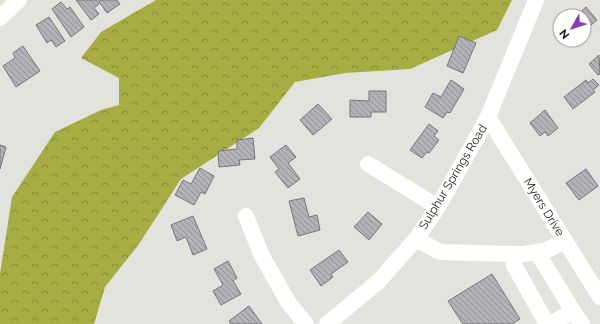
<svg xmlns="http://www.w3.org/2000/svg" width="600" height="324" font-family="Raleway,sans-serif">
  <defs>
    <pattern id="forest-crowns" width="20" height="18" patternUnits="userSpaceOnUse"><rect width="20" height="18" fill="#a5ad43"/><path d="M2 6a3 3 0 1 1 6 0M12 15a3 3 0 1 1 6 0" fill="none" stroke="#868c37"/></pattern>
    <pattern id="building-back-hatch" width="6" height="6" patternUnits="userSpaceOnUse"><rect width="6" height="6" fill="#b5b1b8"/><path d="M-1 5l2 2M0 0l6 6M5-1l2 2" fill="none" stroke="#928f95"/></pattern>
  </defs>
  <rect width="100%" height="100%" fill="#e2e3dc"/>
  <!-- forest -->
  <path fill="url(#forest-crowns)" d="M156,0H512L497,30L410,69L345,73L295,82L259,128L181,179L139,244L105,287L94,324H0V274L12,197L55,132L101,110L119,105V78L81,58L101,32Z"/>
  <!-- building -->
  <g fill="url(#building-back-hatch)" stroke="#79767c">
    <path d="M76,0H96L99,4L94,8L99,14L91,20Z"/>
    <path d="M98,0H117L120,4L107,13Z"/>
    <path d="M61,2L67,9L70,7L84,27L71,37L52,9Z"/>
    <path d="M586,7L597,20L584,31V16H576Z"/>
    <path d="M49,17L65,41L56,47L51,40L47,43L36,25Z"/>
    <path d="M459,36L476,43L463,73L447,66Z"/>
    <path d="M23,46L40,71L16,87L3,66L15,58L13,53Z"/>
    <path d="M599,55L600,74L598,75L589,64Z"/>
    <path d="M593,79L599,85L593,90L595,92L573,109L564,97L586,80L588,83Z"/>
    <path d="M451,80L464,89L450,113L447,112L443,118L425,107L433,93L441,97Z"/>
    <path d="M369,91H386V112H371V117H350V100L369,101Z"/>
    <path d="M318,104L332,119L313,135L300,120Z"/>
    <path d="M545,110L558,128L548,136L545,132L540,136L530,123Z"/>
    <path d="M429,124L438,131L434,136L439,140L429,153L427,152L422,158L410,150Z"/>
    <path d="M253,138L255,159L239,160L240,165L219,167L218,151L237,149V140Z"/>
    <path d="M0,145L6,147L0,169Z"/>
    <path d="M286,145L296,157L288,163L300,179L288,188L275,172L279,169L270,157Z"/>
    <path d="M200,168L214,176L205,194L201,192L194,205L175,195L183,180L191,184Z"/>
    <path d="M586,169L598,186L579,200L566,183Z"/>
    <path d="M304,198L309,217L317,215L320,230L298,236L289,201Z"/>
    <path d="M368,212L382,224L369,240L354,227Z"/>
    <path d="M193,216L207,249L193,255L186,237L177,241L171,225Z"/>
    <path d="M339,250L348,262L331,274L333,277L321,286L310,270Z"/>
    <path d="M228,261L237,278L233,281L241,294L221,305L213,291L223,285L214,269Z"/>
    <path d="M492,274L520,319L512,324H463L448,301Z"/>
    <path d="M249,306L262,324H231L229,321Z"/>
  </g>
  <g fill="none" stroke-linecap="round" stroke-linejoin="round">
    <!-- minor -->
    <g stroke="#fff" stroke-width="16">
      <path d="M0,18L19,0"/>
      <path d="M488,117L600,297"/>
      <path d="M368,164L438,207"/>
      <path d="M246,216L261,254L288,302L306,324"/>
      <path d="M416,239L440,252L512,254H523L545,251L565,241"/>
      <path d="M537,252L573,311L551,324"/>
      <path d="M512,254L514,265L547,324"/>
      <path d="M573,311L582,324"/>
      <path d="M327,324L378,282L416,239L438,207L488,117L536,0"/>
    </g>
  </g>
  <g text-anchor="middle" stroke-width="4" stroke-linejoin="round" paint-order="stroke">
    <!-- street labels -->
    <g font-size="12" fill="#191916" stroke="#fffffe">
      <text transform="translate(453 177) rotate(-59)" y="4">Sulphur Springs Road</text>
      <text transform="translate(544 207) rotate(58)" y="4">Myers Drive</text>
    </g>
  </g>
  <!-- north arrow -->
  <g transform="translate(572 28) rotate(231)"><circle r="19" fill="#fffffe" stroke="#a3a3a1"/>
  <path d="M0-3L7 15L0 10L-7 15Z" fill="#8542b6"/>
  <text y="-6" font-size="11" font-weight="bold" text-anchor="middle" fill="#191916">N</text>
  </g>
</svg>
